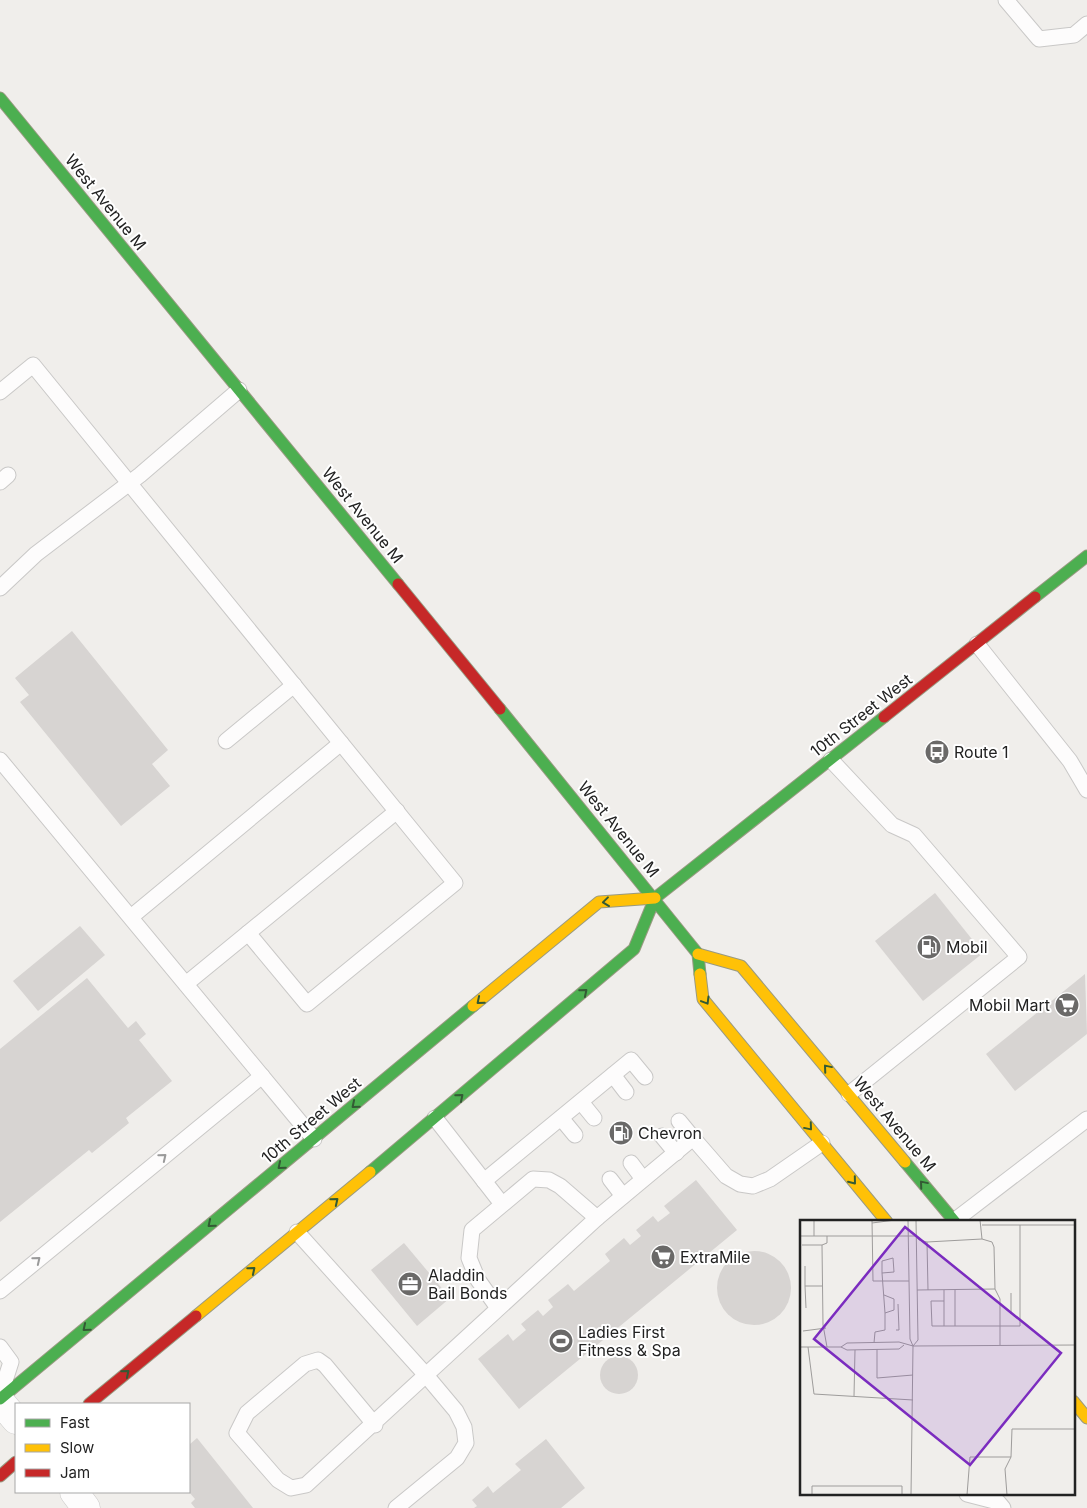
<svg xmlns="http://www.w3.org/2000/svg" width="1087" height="1508" font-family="Inter,sans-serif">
  <rect width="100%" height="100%" fill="#f0eeeb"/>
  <!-- building -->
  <g fill="#d7d4d2">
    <path d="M72,631L168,750L152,764L170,786L121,826L20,702L29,695L15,678Z"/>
    <path d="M935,893L983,953L923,1001L875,941Z"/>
    <path d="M80,926L105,955L38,1011L13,981Z"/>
    <path d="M1085,974L1087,1034L1015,1091L986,1054Z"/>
    <path d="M87,978L128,1028L136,1021L146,1034L139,1040L172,1081L126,1118L129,1123L92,1153L89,1150L0,1222V1049Z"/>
    <path d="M696,1180L737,1230L519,1409L478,1359L508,1334L513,1341L526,1330L521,1324L538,1310L543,1316L553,1307L548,1300L568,1284L574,1291L610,1261L605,1254L624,1238L630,1245L641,1236L636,1230L653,1216L658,1222L670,1213L664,1206Z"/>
    <path d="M404,1243L450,1298L417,1326L371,1270Z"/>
    <circle cx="754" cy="1288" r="37"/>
    <circle cx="619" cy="1375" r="19"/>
    <path d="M197,1438L253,1508H195L191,1503L195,1499L189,1492V1445Z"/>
    <path d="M546,1439L585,1488L561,1508H474L477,1506L472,1500L488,1486L493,1493L521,1470L515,1464Z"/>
  </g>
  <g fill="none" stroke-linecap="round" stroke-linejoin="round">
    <defs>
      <g id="lane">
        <path d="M1006,0L1039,39L1074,35L1087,24"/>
        <path d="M0,392L33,365L455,883L307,1004L248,933"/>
        <path d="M0,482L8,475"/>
        <path d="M0,588L36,554L140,475L239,390"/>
        <path d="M977,644L1070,761L1087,790"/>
        <path d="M226,741L294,685"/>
        <path d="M0,760L314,1139"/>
        <path d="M831,760L892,825L914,835L1019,957L849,1094"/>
        <path d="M131,917L341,743"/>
        <path d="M187,983L397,811"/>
        <path d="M613,1075L626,1092"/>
        <path d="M581,1102L594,1118"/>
        <path d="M435,1118L502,1204"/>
        <path d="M561,1118L575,1135"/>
        <path d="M679,1121L693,1138"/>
        <path d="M662,1136L676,1153"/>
        <path d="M631,1163L643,1179"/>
        <path d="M610,1179L623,1196"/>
        <path d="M484,1181L631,1060L645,1077"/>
        <path d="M954,1221L1087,1119"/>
        <path d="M297,1232L425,1374L456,1411L464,1427L466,1443L457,1458L396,1508"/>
        <path d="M0,1291L262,1076"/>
        <path d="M498,1308L478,1280L469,1258L472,1230L533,1179L549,1180L560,1186L597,1218"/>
        <path d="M0,1347L11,1362L1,1393"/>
        <path d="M375,1425L325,1365L318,1360L305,1364L247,1413L237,1433L278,1480L291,1488L306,1485L597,1218L693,1138L726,1176L740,1184L753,1186L770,1179L822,1143"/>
        <path d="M967,1494L998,1502L1003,1508"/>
      </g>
      <g id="street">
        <path d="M0,1401L16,1420"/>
        <path d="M74,1492L86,1508"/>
      </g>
      <g id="fast">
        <path d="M0,98L398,584"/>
        <path d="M1035,597L1087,556"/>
        <path d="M500,709L698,954L700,974"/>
        <path d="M905,1162L955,1222"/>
        <path d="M370,1172L634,949L655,898L884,717"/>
        <path d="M0,1399L473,1006"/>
      </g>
      <g id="slow">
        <path d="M698,954L741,966L905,1162"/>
        <path d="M700,974L703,999L887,1222"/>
        <path d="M473,1006L599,902L655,898"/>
        <path d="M196,1316L370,1172"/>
        <path d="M1073,1401L1087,1418"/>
      </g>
      <g id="jam">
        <path d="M398,584L500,709"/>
        <path d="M884,717L1035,597"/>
        <path d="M89,1404L196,1316"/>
        <path d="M0,1476L16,1462"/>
      </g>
    </defs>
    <!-- lane casing -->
    <use href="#lane" stroke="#c9c8c7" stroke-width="17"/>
    <!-- street casing -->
    <use href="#street" stroke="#c9c8c7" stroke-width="29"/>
    <!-- fast casing -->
    <use href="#fast" stroke="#999a82" stroke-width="13"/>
    <!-- slow casing -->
    <use href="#slow" stroke="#999a82" stroke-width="13"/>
    <!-- jam casing -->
    <use href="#jam" stroke="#999a82" stroke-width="13"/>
    <!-- lane -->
    <use href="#lane" stroke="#fdfcfc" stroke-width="15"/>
    <!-- street -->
    <use href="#street" stroke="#fdfcfc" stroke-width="28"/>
    <!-- fast -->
    <use href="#fast" stroke="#4caf50" stroke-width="11"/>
    <!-- slow -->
    <use href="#slow" stroke="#ffc107" stroke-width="11"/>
    <!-- jam -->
    <use href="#jam" stroke="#c62828" stroke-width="11"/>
  </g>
  <!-- one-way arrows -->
  <defs><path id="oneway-chevron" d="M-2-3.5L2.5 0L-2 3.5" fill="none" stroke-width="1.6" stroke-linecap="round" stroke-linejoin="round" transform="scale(1.25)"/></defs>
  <g stroke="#335a34">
    <use href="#oneway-chevron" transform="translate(606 902) rotate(173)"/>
    <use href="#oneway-chevron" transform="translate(584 992) rotate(-40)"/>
    <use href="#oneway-chevron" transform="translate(480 1001) rotate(140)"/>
    <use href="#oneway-chevron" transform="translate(706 1001) rotate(59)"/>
    <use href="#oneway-chevron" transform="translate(827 1068) rotate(-130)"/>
    <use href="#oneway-chevron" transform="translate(460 1097) rotate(-40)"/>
    <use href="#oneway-chevron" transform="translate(355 1105) rotate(140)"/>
    <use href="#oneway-chevron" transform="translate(809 1127) rotate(50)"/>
    <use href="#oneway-chevron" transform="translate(281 1166) rotate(140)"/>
    <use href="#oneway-chevron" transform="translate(853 1181) rotate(51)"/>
    <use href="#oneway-chevron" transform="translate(923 1184) rotate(-130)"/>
    <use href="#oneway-chevron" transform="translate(335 1201) rotate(-39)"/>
    <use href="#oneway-chevron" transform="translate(211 1224) rotate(140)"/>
    <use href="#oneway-chevron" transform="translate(252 1270) rotate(-40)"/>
    <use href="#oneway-chevron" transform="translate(86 1328) rotate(140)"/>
    <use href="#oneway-chevron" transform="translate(126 1373) rotate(-40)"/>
  </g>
  <g stroke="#9a9a9a">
    <use href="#oneway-chevron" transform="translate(163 1157) rotate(-39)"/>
    <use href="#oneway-chevron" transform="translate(37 1260) rotate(-39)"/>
  </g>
  <!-- icons -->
  <defs>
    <symbol id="bus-disc" viewBox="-11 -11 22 22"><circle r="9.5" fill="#6a6968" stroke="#fff"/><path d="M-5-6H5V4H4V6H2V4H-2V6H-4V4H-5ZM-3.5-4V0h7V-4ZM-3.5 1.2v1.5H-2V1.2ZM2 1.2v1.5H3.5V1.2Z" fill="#fff"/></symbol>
    <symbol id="fuel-disc" viewBox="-11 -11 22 22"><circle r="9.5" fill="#6a6968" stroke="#fff"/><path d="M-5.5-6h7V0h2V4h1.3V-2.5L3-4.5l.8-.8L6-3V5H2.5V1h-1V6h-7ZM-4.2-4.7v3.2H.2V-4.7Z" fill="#fff"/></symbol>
    <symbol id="supermarket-disc" viewBox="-11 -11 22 22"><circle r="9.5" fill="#6a6968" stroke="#fff"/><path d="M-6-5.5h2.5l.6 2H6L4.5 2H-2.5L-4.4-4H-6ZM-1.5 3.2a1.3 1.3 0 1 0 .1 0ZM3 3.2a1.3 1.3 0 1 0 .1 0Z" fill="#fff"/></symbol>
    <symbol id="office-disc" viewBox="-11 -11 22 22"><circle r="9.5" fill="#6a6968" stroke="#fff"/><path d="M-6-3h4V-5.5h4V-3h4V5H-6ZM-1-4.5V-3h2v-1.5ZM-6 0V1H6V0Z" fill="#fff"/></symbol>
    <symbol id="stadium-disc" viewBox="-11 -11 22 22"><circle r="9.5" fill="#6a6968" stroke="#fff"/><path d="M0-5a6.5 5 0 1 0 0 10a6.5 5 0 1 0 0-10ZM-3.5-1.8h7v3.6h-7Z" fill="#fff"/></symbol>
  </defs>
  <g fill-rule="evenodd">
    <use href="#bus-disc" x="923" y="738" width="28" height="28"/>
    <use href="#fuel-disc" x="915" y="933" width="28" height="28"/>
    <use href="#supermarket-disc" x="1053" y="991" width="28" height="28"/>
    <use href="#fuel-disc" x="607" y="1119" width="28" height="28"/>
    <use href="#supermarket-disc" x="649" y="1243" width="28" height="28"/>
    <use href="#office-disc" x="396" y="1270" width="28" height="28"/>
    <use href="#stadium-disc" x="547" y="1327" width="28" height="28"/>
  </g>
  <g text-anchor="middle" stroke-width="4" stroke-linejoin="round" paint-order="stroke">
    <!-- street labels -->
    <g font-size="16" fill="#222" stroke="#fff">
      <text transform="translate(106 202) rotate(51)" y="6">West Avenue M</text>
      <text transform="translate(363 515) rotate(51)" y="6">West Avenue M</text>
      <text transform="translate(861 715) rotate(-38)" y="6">10th Street West</text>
      <text transform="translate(619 829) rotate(51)" y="6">West Avenue M</text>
      <text transform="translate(311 1120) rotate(-40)" y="6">10th Street West</text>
      <text transform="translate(895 1124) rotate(50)" y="6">West Avenue M</text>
    </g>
    <!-- poi labels -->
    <g font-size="16" fill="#222" stroke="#fff" text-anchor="start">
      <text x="954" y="758">Route 1</text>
      <text x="946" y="953">Mobil</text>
      <text x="1050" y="1011" text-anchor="end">Mobil Mart</text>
      <text x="638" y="1139">Chevron</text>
      <text x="680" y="1263">ExtraMile</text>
      <text x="428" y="1281">Aladdin<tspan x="428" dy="18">Bail Bonds</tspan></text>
      <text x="578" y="1338">Ladies First<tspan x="578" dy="18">Fitness &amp; Spa</tspan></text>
    </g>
  </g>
  <!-- overview -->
  <g transform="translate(800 1220)">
    <rect width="275" height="275" fill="#f0eeeb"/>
    <path fill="none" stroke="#9e9c9b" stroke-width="1" d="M72,0L73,61H109M108,0L110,119L113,126L111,275M72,3L95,0M182,5H275M0,16H116L119,20L127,22L182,19L180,0M14,16V0M27,16V23L22,25L23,105L27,127M182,19L192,22L194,27L195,69M127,22L128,70M2,25H22M5,46V66H23M5,66L6,88M117,70L195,69L200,79V125M144,70V106M155,70V106M211,73V94M84,75L94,79V90L85,93M144,81H131L132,106H220V5M96,110H99L98,84M3,111L26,108M74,123L75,112L85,110V93L82,53V41L93,38L94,52L82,53M113,126L118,120L116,0M0,127H41L47,130L99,129L104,125M8,127L14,174L113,180M41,127L47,123L99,122L113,126L275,125M77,129V158L113,155M54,176L55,130M12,275V266H102V275M167,275L170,237H211M207,275L205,249L211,237L212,209H275"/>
    <path fill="#7b2cbf" fill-opacity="0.15" stroke="#7b2cbf" stroke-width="2.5" d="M105,7L261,133L170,245L14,119Z"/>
    <rect width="275" height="275" fill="none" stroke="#222" stroke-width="2.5"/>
  </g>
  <!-- legend -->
  <rect x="15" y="1403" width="175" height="90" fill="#ffffff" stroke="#a7a7a7"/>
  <rect x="25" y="1419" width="25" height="8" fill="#4caf50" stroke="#a7a7a7"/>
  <text x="60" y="1428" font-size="15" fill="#222222">Fast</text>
  <rect x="25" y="1444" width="25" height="8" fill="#ffc107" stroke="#a7a7a7"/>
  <text x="60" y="1453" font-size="15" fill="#222222">Slow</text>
  <rect x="25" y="1469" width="25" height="8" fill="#c62828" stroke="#a7a7a7"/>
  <text x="60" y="1478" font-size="15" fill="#222222">Jam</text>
</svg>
